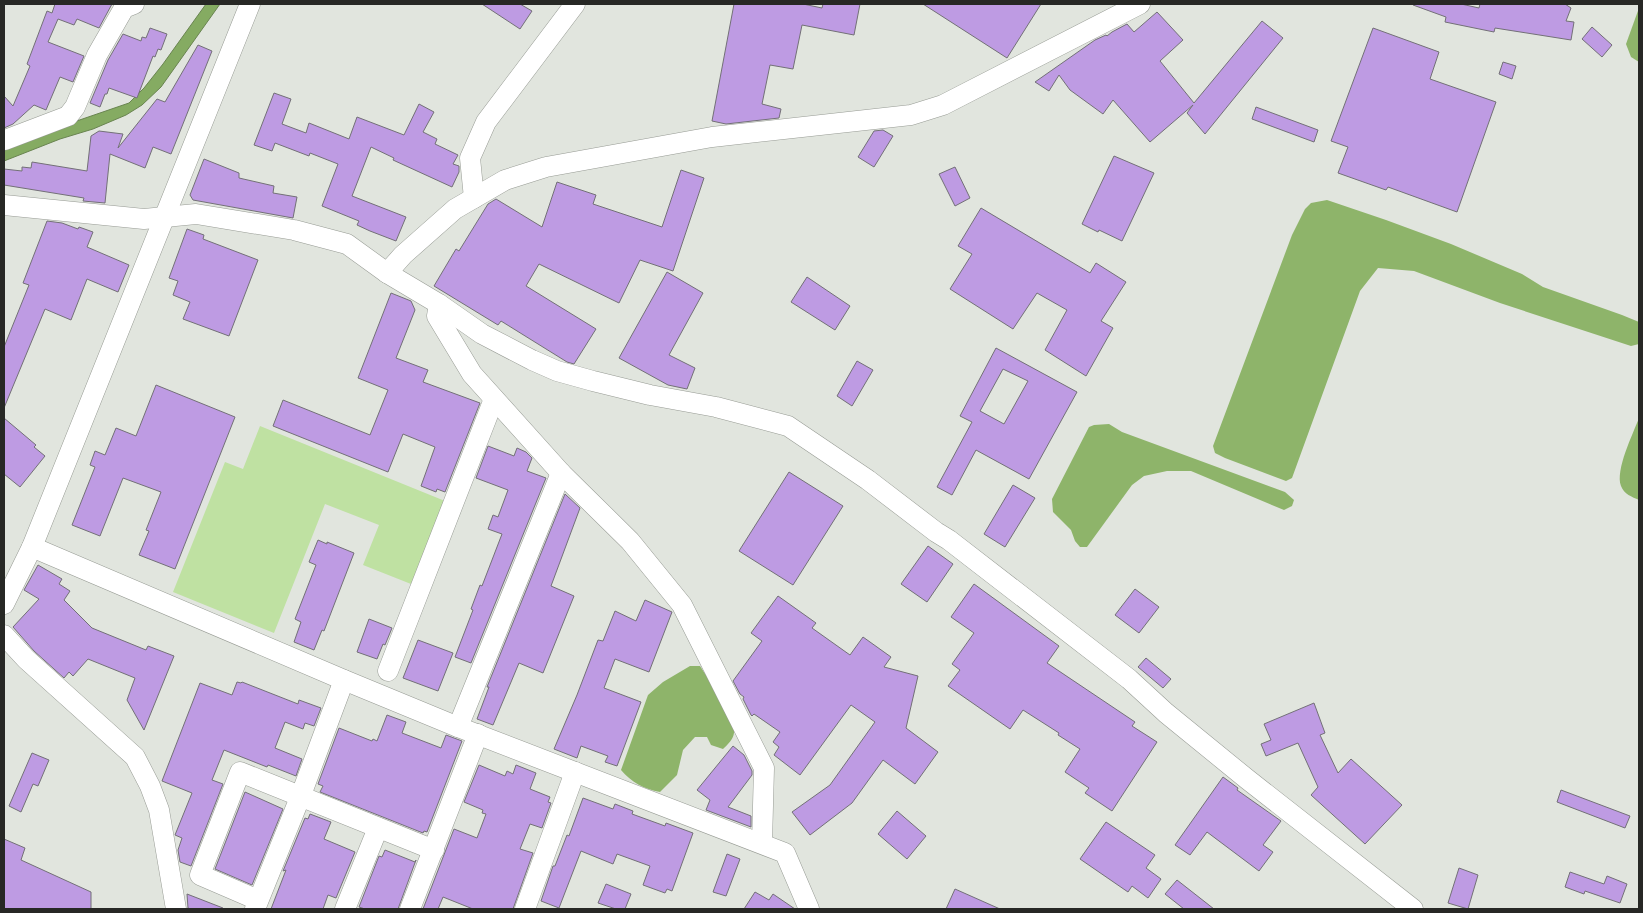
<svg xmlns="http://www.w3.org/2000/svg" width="1643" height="913" font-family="Manrope,sans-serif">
  <rect width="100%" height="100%" fill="#e1e5de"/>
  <!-- green -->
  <path fill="#bfe1a2" d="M260,426L445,501L411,584L363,565L379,525L325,504L274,633L173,592L225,462L243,469Z"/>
  <!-- forest -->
  <g fill="#8eb46a">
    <path d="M1639,8V62L1631,57L1626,44Z"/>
    <path d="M1327,200L1386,220L1451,244L1522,274L1543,287L1622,315L1639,322V344L1631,346L1500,303L1414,271L1378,268L1360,291L1292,478L1286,481L1225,458L1215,453L1213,446L1292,235L1305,209L1311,203Z"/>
    <path d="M1639,418V500C1632,497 1624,494 1621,486C1615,470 1633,434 1639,418Z"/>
    <path d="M1109,424L1122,432L1285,492L1294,500L1292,506L1284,510L1191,471H1167L1144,476L1132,485L1087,547H1080L1075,541L1071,530L1053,512L1052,499L1089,427L1094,425Z"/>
    <path d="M690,666H700C710,682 736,715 734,733C733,740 728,744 723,749L711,745L707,737H695L683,750L677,775L660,792C644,789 631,782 621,770L648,695L663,682Z"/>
  </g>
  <!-- water -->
  <path fill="#85ab62" stroke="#698450" d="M206,4H220L161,87L142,105L126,115L93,129L60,139L4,161V146L129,103L144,88L163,64Z"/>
  <!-- building -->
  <g fill="#be9be3" stroke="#737077" fill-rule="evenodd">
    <path d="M55,4H112L99,28L77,19L74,25L58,19L48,42L84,56L73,82L60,77L46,110L34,105L13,124L4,128V96L13,106L30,66L27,64L47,11L52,13Z"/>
    <path d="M482,4H520L532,11L520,29Z"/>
    <path d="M734,4H803L822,8L823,4H860L854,35L802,25L793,69L770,65L762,104L781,109L779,118L726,124L712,121Z"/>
    <path d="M923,4H1041L1007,58Z"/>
    <path d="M1414,4H1461L1479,8L1480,4H1565L1571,8L1566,21L1574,22L1571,40L1495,28L1494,32L1445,22L1446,17L1413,5Z"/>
    <path d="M1157,12L1183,40L1160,61L1194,103L1262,21L1283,38L1205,134L1187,113L1193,105L1150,142L1113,100L1103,114L1070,90L1059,75L1049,91L1035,82L1095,40L1106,35L1107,36L1112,32L1127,24L1134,32Z"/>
    <path d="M1592,27L1612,45L1602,57L1582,39Z"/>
    <path d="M150,28L167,34L161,50L158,49L155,57L153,56L137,98L109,88L107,94H105L100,107L90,103L108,60L123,34L141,41L142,37L146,38Z"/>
    <path d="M1373,28L1439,52L1430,79L1496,102L1457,212L1388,187L1386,190L1338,173L1348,147L1331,141Z"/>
    <path d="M198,45L212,51L171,154L153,147L145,168L110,154L105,203L83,201L84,198L4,185V169L22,171V167L31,168L32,162L87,171L91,136L99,131L123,134L118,148L157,99L165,102Z"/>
    <path d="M1503,62L1516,66L1512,79L1499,74Z"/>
    <path d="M274,93L291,99L282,124L306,133L309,123L349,139L357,117L404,135L419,104L434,112L423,132L437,139L435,144L458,155L453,164L459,166V172L452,187L393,160L394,158L371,147L352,196L406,217L396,241L370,231L357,225L359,221L322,206L338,164L310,153L309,156L275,143L272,151L254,145Z"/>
    <path d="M1256,107L1318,130L1314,142L1252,119Z"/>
    <path d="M883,130L893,136L874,167L858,157L874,131Z"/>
    <path d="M1114,156L1154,173L1122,241L1099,230L1098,232L1082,224Z"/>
    <path d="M204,159L239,173V178L274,186L273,193L297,197L293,218L193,200L190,195Z"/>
    <path d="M955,167L970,198L955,206L939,174Z"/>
    <path d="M681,170L704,178L673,271L640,260L619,303L539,264L526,286L596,329L574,364L567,362L501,321L498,325L434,286L456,249L459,251L488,204L496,199L542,227L557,182L596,195L593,204L662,227Z"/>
    <path d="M981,208L1090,273L1096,263L1126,282L1101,321L1113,328L1086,376L1045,350L1067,310L1037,293L1013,329L950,289L972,254L958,246Z"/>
    <path d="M47,221L62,223L78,229L79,227L93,232L87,247L129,265L118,292L87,279L71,320L45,309L4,408V347L29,285L23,283Z"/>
    <path d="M187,229L204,235L203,239L258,260L229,336L183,319L190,302L173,295L178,281L169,278Z"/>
    <path d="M667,272L703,293L669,355L695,368L687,389L668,385L619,358Z"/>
    <path d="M807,277L850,306L835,330L791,302Z"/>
    <path d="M391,293L411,301L415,310L396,358L428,370L423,382L480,403L445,492L437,489L436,492L421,486L435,447L403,434L388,472L273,426L283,400L370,435L388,390L358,378Z"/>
    <path d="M996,348L1077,392L1029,479L976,450L952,495L937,487L972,422L960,416ZM1003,369L1028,381L1004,424L980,411Z"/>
    <path d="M857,361L873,370L852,406L837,396Z"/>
    <path d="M156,385L235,417L175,569L139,555L149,531L146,530L161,492L123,478L100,536L72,525L95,467L90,465L95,451L105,455L116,428L136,436Z"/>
    <path d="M4,418L36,445L34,447L45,456L20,487L4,474Z"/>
    <path d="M488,446L514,456L517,448L526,452L532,458L527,471L546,478L471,663L455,657L473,610L471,609L480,585L482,586L502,534L488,529L493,515L498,517L508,490L476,478Z"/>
    <path d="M789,472L843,506L793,585L739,551Z"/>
    <path d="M1013,485L1035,498L1005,547L984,534Z"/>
    <path d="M565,494L580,508L551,586L574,596L543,673L519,663L493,725L477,719L489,687H487Z"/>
    <path d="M318,540L327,544V542L354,553L324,631L322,630L314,650L294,642L301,622L295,619L316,565L309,562Z"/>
    <path d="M928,546L953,564L927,602L901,584Z"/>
    <path d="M38,565L62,579L59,584L70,591L64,600L92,628L146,650L148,646L174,656L144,730L127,700L135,678L88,659L73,676L69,672L64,678L34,651L13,627L39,599L24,590Z"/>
    <path d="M974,584L1059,646L1047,663L1135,722L1132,726L1157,742L1112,811L1085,793L1089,788L1065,772L1080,749L1058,735L1059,733L1023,710L1010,729L948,686L960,670L952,664L974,633L951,617Z"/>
    <path d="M1135,589L1159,607L1139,633L1115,615Z"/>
    <path d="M778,596L816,623L812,628L850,655L863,637L891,657L884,667L918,676L906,728L938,752L915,784L883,760L852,803L810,835L792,812L830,785L875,722L851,705L800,775L774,755L779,747L773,742L780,732L754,714L752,716L751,715L743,699L744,697L740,694L733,681L762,641L751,633Z"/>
    <path d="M645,600L672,612L649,672L615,659L604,688L641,702L617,766L605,762L608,756L581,746L577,758L554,749L577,695L598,640L603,641L615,611L636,621Z"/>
    <path d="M369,619L392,628L385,645L383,644L377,659L357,652Z"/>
    <path d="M418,640L453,653L438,691L403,678Z"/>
    <path d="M1146,658L1171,679L1163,688L1138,667Z"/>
    <path d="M237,682L241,683L242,682L298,704L299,700L321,708L314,726L305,723L303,729L285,722L275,748L302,759L296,776L268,765L267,767L224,750L212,780L223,784L191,866L180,862L178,850L182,838L175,835L192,793L162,781L200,683L232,695Z"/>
    <path d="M1314,703L1325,733L1320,735L1338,773L1351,759L1402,805L1365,844L1311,795L1318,787L1298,743L1266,756L1261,744L1271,740L1264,724Z"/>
    <path d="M387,715L406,722L402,733L441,748L446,735L462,741L427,832L424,831L423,833L320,792L323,786L318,784L339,728L372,741L373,739L377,741Z"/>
    <path d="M733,746L744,755L752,771V775L728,807L751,816V827L706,810L710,800L697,790Z"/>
    <path d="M32,753L49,760L38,786L33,784L21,812L9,806Z"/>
    <path d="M479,765L505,776L507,771L513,774L516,765L536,773L530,789L550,797L548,802L551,803L542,828L530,824L520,849L533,853L513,909H473L443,897L438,909H423L454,829L477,838L486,814L482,813L483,810L464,802Z"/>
    <path d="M1223,777L1238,788L1237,790L1281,821L1263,845L1273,852L1259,871L1207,832L1190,855L1175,845Z"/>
    <path d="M1561,790L1630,816L1625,828L1557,802Z"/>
    <path d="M245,792L283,809L252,885L215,869Z"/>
    <path d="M583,798L613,809L615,804L633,811L632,814L665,826L666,823L693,833L672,891L667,889L665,893L643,885L650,866L617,854L613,864L581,851L559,908L541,901L553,866H555L567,835L569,836Z"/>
    <path d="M897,811L926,836L907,859L878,834Z"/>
    <path d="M310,814L331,822L324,839L355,852L336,898L328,895L323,909H271L286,870L283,871L305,818L308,819Z"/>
    <path d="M1106,822L1155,855L1146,868L1161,879L1148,898L1132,886L1128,892L1080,859Z"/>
    <path d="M4,839L25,848L21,860L91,892V909H4Z"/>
    <path d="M385,850L415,862L416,860L398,909H365L359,907L379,856L382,857Z"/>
    <path d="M727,854L740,859L726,896L713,892Z"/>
    <path d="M1459,868L1478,875L1468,909L1448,903Z"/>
    <path d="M1570,872L1604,884L1607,876L1627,884L1620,903L1585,891L1584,894L1565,887Z"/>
    <path d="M1177,880L1214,909H1184L1165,894Z"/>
    <path d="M606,884L631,894L625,909H616L598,903Z"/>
    <path d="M955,889L1000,909H946Z"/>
    <path d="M755,892L769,900L773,894L795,909H744Z"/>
    <path d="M187,894L223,908V909H190L188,908Z"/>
  </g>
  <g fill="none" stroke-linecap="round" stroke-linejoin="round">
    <defs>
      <g id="minor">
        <path d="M5,140L68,116L75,107L97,55L124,8L134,4"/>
        <path d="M474,198L470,158L486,122L575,4"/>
        <path d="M4,205L144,219L196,214L294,230L347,244L387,273L439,304L482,334L532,360L557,371L593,381L650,395L716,407L788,426L868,480L936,532L949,540L1129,679L1166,713L1247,779L1413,909"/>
        <path d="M387,273L403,255L455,209L505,180L546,167L712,137L911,115L943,105L1140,4"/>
        <path d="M439,304L437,316L472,374L561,473L630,541L682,605L764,768L762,843"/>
        <path d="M32,547L344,680L458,727L785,853L809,909"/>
        <path d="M4,604L32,547L250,4"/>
        <path d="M4,635L26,659L135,757L150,786L159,810L176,909"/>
        <path d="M388,671L494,399"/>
        <path d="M458,727L561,473"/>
        <path d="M258,900L200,875L240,772L434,850"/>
        <path d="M255,909L301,795L344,680"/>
        <path d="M345,909L378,828"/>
        <path d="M410,909L478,734"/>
        <path d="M525,909L575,772"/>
      </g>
    </defs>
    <!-- minor casing -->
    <use href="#minor" stroke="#979b94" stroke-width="21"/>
    <!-- minor -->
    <use href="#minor" stroke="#fff" stroke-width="20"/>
  </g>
  <!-- border -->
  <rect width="1643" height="913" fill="none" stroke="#272825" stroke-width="10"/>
</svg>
